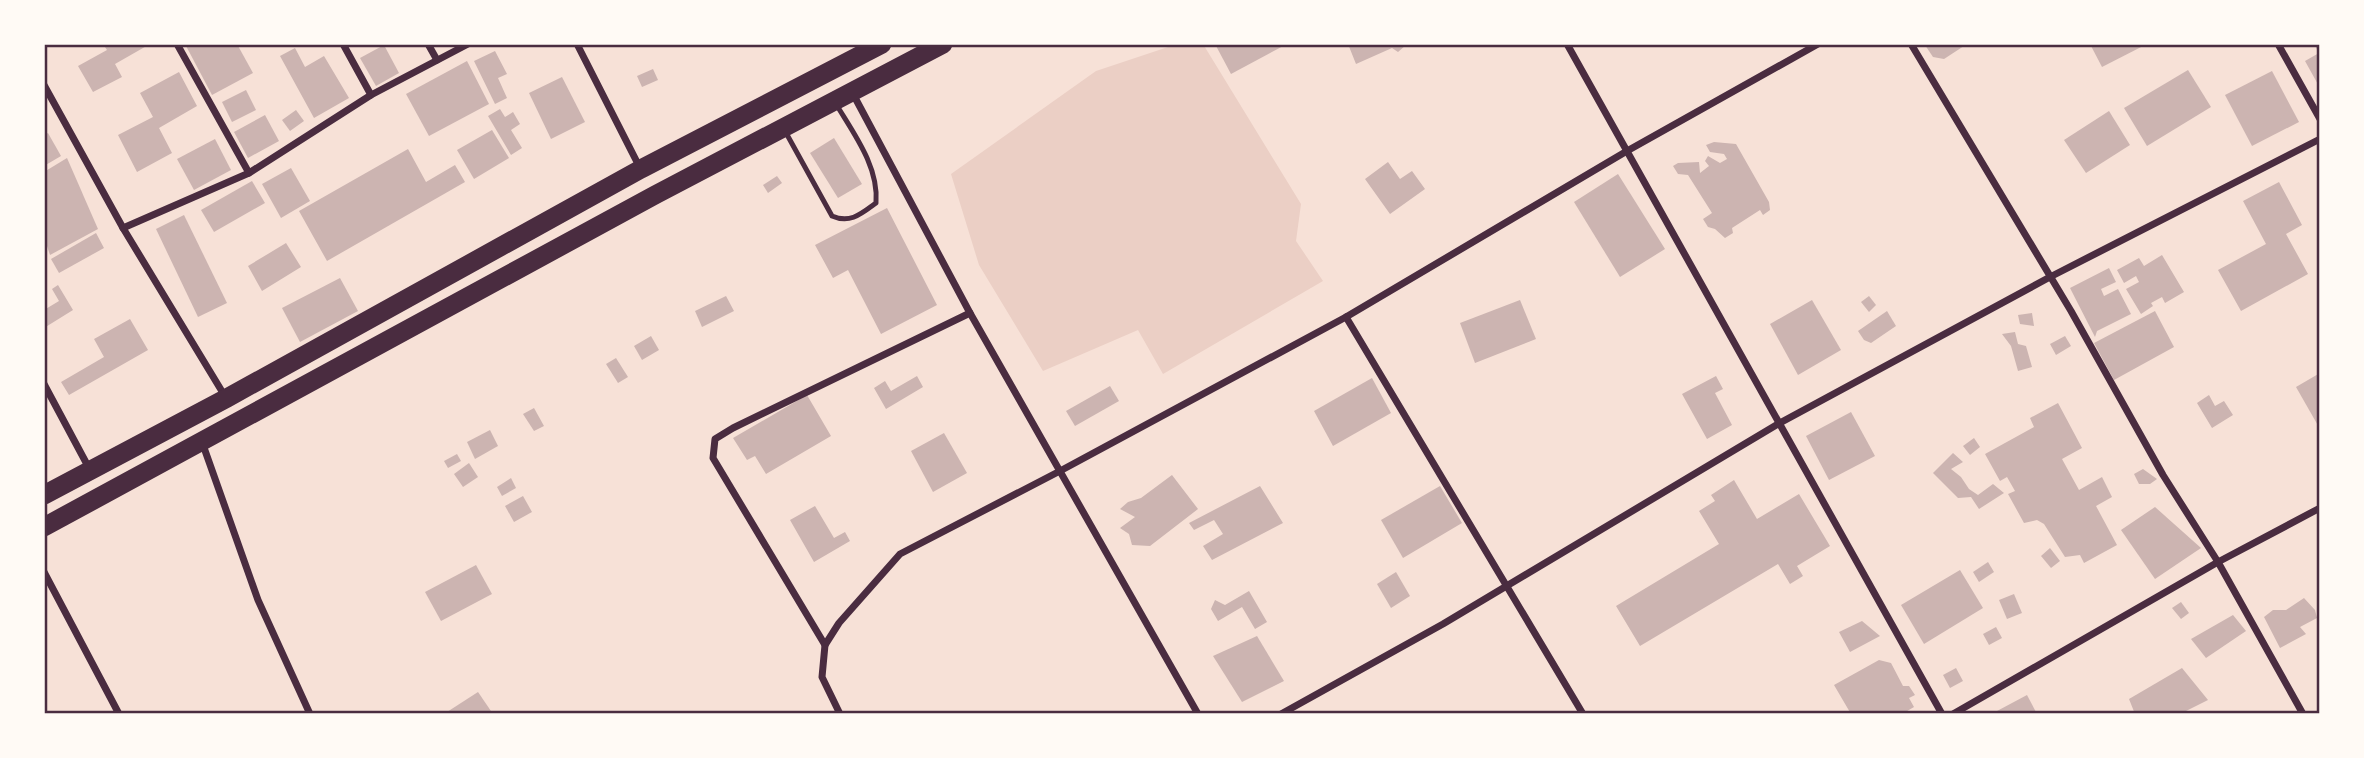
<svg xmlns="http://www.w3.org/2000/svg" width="2364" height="758" font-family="'PT Sans Narrow',sans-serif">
  <rect width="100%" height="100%" fill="#f7e1d7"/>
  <!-- green -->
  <path fill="#ebcfc5" d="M1177,44H1203L1301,204L1296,241L1323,281L1163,374L1138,330L1043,371L979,265L951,174L1096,71Z"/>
  <!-- building -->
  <g fill="#ccb4b1">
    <path d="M103,44H150L115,64L122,77L93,92L78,66L107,50Z"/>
    <path d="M185,44H237L253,73L212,95Z"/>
    <path d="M1215,44H1287L1231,74Z"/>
    <path d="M1348,44H1405L1406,45L1398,52L1392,48L1356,64Z"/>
    <path d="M1927,44H1967L1944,59L1933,57L1925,45Z"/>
    <path d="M2090,44H2147L2102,67Z"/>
    <path d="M2314,44H2320V88L2305,61L2319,53Z"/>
    <path d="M384,45L399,73L376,86L360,58Z"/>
    <path d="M295,48L305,67L324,56L349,98L314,118L280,56Z"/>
    <path d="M495,51L507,74L498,78L507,98L495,104L474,61Z"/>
    <path d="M467,61L489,104L429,136L406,94Z"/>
    <path d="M653,69L658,80L642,87L637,76Z"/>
    <path d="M2188,70L2211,107L2147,146L2124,108Z"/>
    <path d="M2272,71L2299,122L2252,146L2225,95Z"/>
    <path d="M179,72L197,106L159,128L172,153L137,172L118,135L153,117L140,93Z"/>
    <path d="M562,77L585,122L551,139L529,93Z"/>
    <path d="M246,90L256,110L232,122L222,102Z"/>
    <path d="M500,109L505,117L513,112L520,124L511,130L522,148L511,155L488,116Z"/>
    <path d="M296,110L304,121L290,131L282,120Z"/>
    <path d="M2109,111L2130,145L2086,173L2064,140Z"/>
    <path d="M265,115L279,141L248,158L234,132Z"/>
    <path d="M492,130L509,158L474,179L457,150Z"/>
    <path d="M48,133L61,156L44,166V135Z"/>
    <path d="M834,138L862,184L838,198L810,153Z"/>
    <path d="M215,139L231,170L194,190L177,159Z"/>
    <path d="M1714,142L1736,144L1769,202L1770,210L1763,215L1760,210L1732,228L1733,233L1725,238L1715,229L1708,227L1703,219L1712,213L1688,175L1678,174L1673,166L1678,163L1699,162L1700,173L1709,166L1705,161L1708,156L1720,163L1727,159L1724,154L1710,152L1706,145Z"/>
    <path d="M408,149L426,182L455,165L465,182L327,261L299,211Z"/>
    <path d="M67,158L98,229L50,255L44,237V172Z"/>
    <path d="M1388,162L1400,179L1412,171L1425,189L1390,214L1365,179Z"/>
    <path d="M291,168L310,201L281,218L262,184Z"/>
    <path d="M1618,174L1665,249L1620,277L1574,202Z"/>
    <path d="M777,176L782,183L768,193L763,185Z"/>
    <path d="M252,181L265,203L214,232L201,210Z"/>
    <path d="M2279,182L2302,225L2286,234L2308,274L2241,311L2218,270L2266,244L2243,201Z"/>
    <path d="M887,208L937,305L881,334L848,270L833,278L815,245Z"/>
    <path d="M184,215L227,303L198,317L156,229Z"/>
    <path d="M96,233L104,248L59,273L51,259Z"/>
    <path d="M286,243L301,267L262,291L248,266Z"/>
    <path d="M2162,255L2184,292L2165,303L2162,297L2151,303L2153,306L2141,314L2126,289L2139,282L2136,276L2124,283L2117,270L2139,258L2144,266Z"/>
    <path d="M2109,268L2116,282L2101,289L2104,296L2118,289L2131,314L2097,331L2095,337L2070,288Z"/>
    <path d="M340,278L358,311L300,342L282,308Z"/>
    <path d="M58,285L73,310L44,328V310L59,301L52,289Z"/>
    <path d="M726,296L734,311L702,327L695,311Z"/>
    <path d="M1869,296L1876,305L1869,312L1861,302Z"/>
    <path d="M1520,300L1536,339L1475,363L1460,323Z"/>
    <path d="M1812,300L1841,350L1798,375L1770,324Z"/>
    <path d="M1887,311L1896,326L1871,343L1864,340L1858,331Z"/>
    <path d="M2155,311L2174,347L2114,380L2094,343Z"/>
    <path d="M2032,313L2034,326L2020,324L2018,315Z"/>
    <path d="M130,319L148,350L69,395L61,382L104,357L94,339Z"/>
    <path d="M2015,332L2018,344L2026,346L2032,367L2018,371L2011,346L2002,334Z"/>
    <path d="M651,336L659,350L642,360L634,346Z"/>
    <path d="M2065,336L2071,346L2056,355L2050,344Z"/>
    <path d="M616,358L628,377L618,383L606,364Z"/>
    <path d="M2320,373V429L2296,387Z"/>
    <path d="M917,376L923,387L886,409L874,388L885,381L891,391Z"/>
    <path d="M1716,376L1723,389L1715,393L1732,425L1707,439L1682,394Z"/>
    <path d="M1372,378L1391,413L1333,446L1314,411Z"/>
    <path d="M1110,386L1119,401L1075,426L1066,411Z"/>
    <path d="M807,395L831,436L766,474L755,456L747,460L733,438Z"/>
    <path d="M2209,395L2215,406L2224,401L2233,415L2212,428L2197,403Z"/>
    <path d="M2058,403L2082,448L2062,459L2079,490L2102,477L2112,497L2096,506L2117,545L2084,563L2080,555L2065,557L2044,524L2037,520L2024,523L2008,494L2015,491L2007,477L2000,481L1985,454L2034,427L2030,418Z"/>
    <path d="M534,408L544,426L534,431L523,414Z"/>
    <path d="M1851,412L1875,456L1829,480L1806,436Z"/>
    <path d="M490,430L498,446L475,459L467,442Z"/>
    <path d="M944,433L967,473L933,492L911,451Z"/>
    <path d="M1974,438L1980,447L1970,455L1963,446Z"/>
    <path d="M1953,453L1963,462L1951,469L1961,477L1969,489L1978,495L1993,484L2004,493L1979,509L1971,497L1958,498L1933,473Z"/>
    <path d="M457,454L461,461L448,468L444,461Z"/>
    <path d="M469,463L478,477L463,487L454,474Z"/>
    <path d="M2143,469L2157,479L2150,484H2139L2134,474Z"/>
    <path d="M1172,475L1198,509L1150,546L1132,545L1129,534L1120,528L1135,517L1120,509L1128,502L1141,498Z"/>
    <path d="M511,478L516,488L502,496L497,487Z"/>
    <path d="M1734,480L1757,519L1799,494L1830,546L1797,566L1803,576L1790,584L1778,564L1640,646L1616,606L1719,544L1699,511L1715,501L1711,495Z"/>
    <path d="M1260,486L1283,523L1212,560L1203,546L1223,534L1214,520L1194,530L1189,523Z"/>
    <path d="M1440,486L1462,523L1403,558L1381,520Z"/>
    <path d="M523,496L532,512L514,522L505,506Z"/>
    <path d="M815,506L834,538L845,532L850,541L814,562L790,520Z"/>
    <path d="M2155,507L2201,548L2155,579L2121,530Z"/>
    <path d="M2050,548L2060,561L2051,568L2041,556Z"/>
    <path d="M1988,562L1994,572L1979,582L1973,572Z"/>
    <path d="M476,565L492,594L441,621L425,592Z"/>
    <path d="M1960,570L1983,608L1924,644L1901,605Z"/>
    <path d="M1396,572L1410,596L1391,608L1377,584Z"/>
    <path d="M1249,591L1267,622L1255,629L1242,607L1218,621L1211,609L1215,600L1225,605Z"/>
    <path d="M2014,594L2022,613L2007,619L1999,600Z"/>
    <path d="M2304,598L2315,610L2317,618L2300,627L2306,634L2280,648L2264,617L2273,610H2286Z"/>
    <path d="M2181,602L2189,613L2181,619L2172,608Z"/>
    <path d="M2233,615L2246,631L2206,658L2191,639Z"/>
    <path d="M1862,621L1880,636L1850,652L1839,632Z"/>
    <path d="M1996,627L2002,638L1989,645L1983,634Z"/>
    <path d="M1257,636L1284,681L1242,702L1213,656Z"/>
    <path d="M1879,660L1891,663L1903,686H1909L1915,695L1909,698L1914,707L1902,714H1851L1834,685Z"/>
    <path d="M1956,668L1963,681L1950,688L1943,675Z"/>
    <path d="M2182,668L2208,700L2180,714H2135L2129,699Z"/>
    <path d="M478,692L493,714H449L447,712Z"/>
    <path d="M2027,695L2037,714H1999L1997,711Z"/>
  </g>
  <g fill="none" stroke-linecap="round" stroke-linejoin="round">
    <!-- service -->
    <path stroke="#4a2c40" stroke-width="5" d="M785,131L832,216C850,224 861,214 876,203C879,167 854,134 836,104"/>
    <!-- minor -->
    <g stroke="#4a2c40" stroke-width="7">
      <path d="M177,44L249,173"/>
      <path d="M343,44L371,95"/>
      <path d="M428,44L437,60"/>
      <path d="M577,44L640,168"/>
      <path d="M1567,44L1942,714"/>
      <path d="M1911,44L2071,311L2163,475L2218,562L2303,714"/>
      <path d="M2278,44L2320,119"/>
      <path d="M44,85L123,228L226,398"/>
      <path d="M852,92L970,313L1198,714"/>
      <path d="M123,228L249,173L371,95L468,44"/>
      <path d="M1346,317L1583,714"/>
      <path d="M44,384L90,470"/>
      <path d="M202,442L258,600L310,714"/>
      <path d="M44,572L119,714"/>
      <path d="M825,645L713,458L715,439L733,428L970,313"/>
      <path d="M840,714L822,677L825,645L839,623L900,554L1060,471L1346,317L1627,151L1818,44"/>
      <path d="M1281,714L1443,624L1778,424L2050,277L2320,139"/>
      <path d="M1953,714L2218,562L2320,508"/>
    </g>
    <!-- trunk -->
    <g stroke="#4a2c40" stroke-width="19">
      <path d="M44,495L227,398L641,169L882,44"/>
      <path d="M44,527L655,195L943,44"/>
    </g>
  </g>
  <!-- border -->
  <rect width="2364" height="758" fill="none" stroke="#fffaf5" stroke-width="91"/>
  <rect x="46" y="46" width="2272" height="666" fill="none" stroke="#4a2c40" stroke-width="2.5"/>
</svg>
